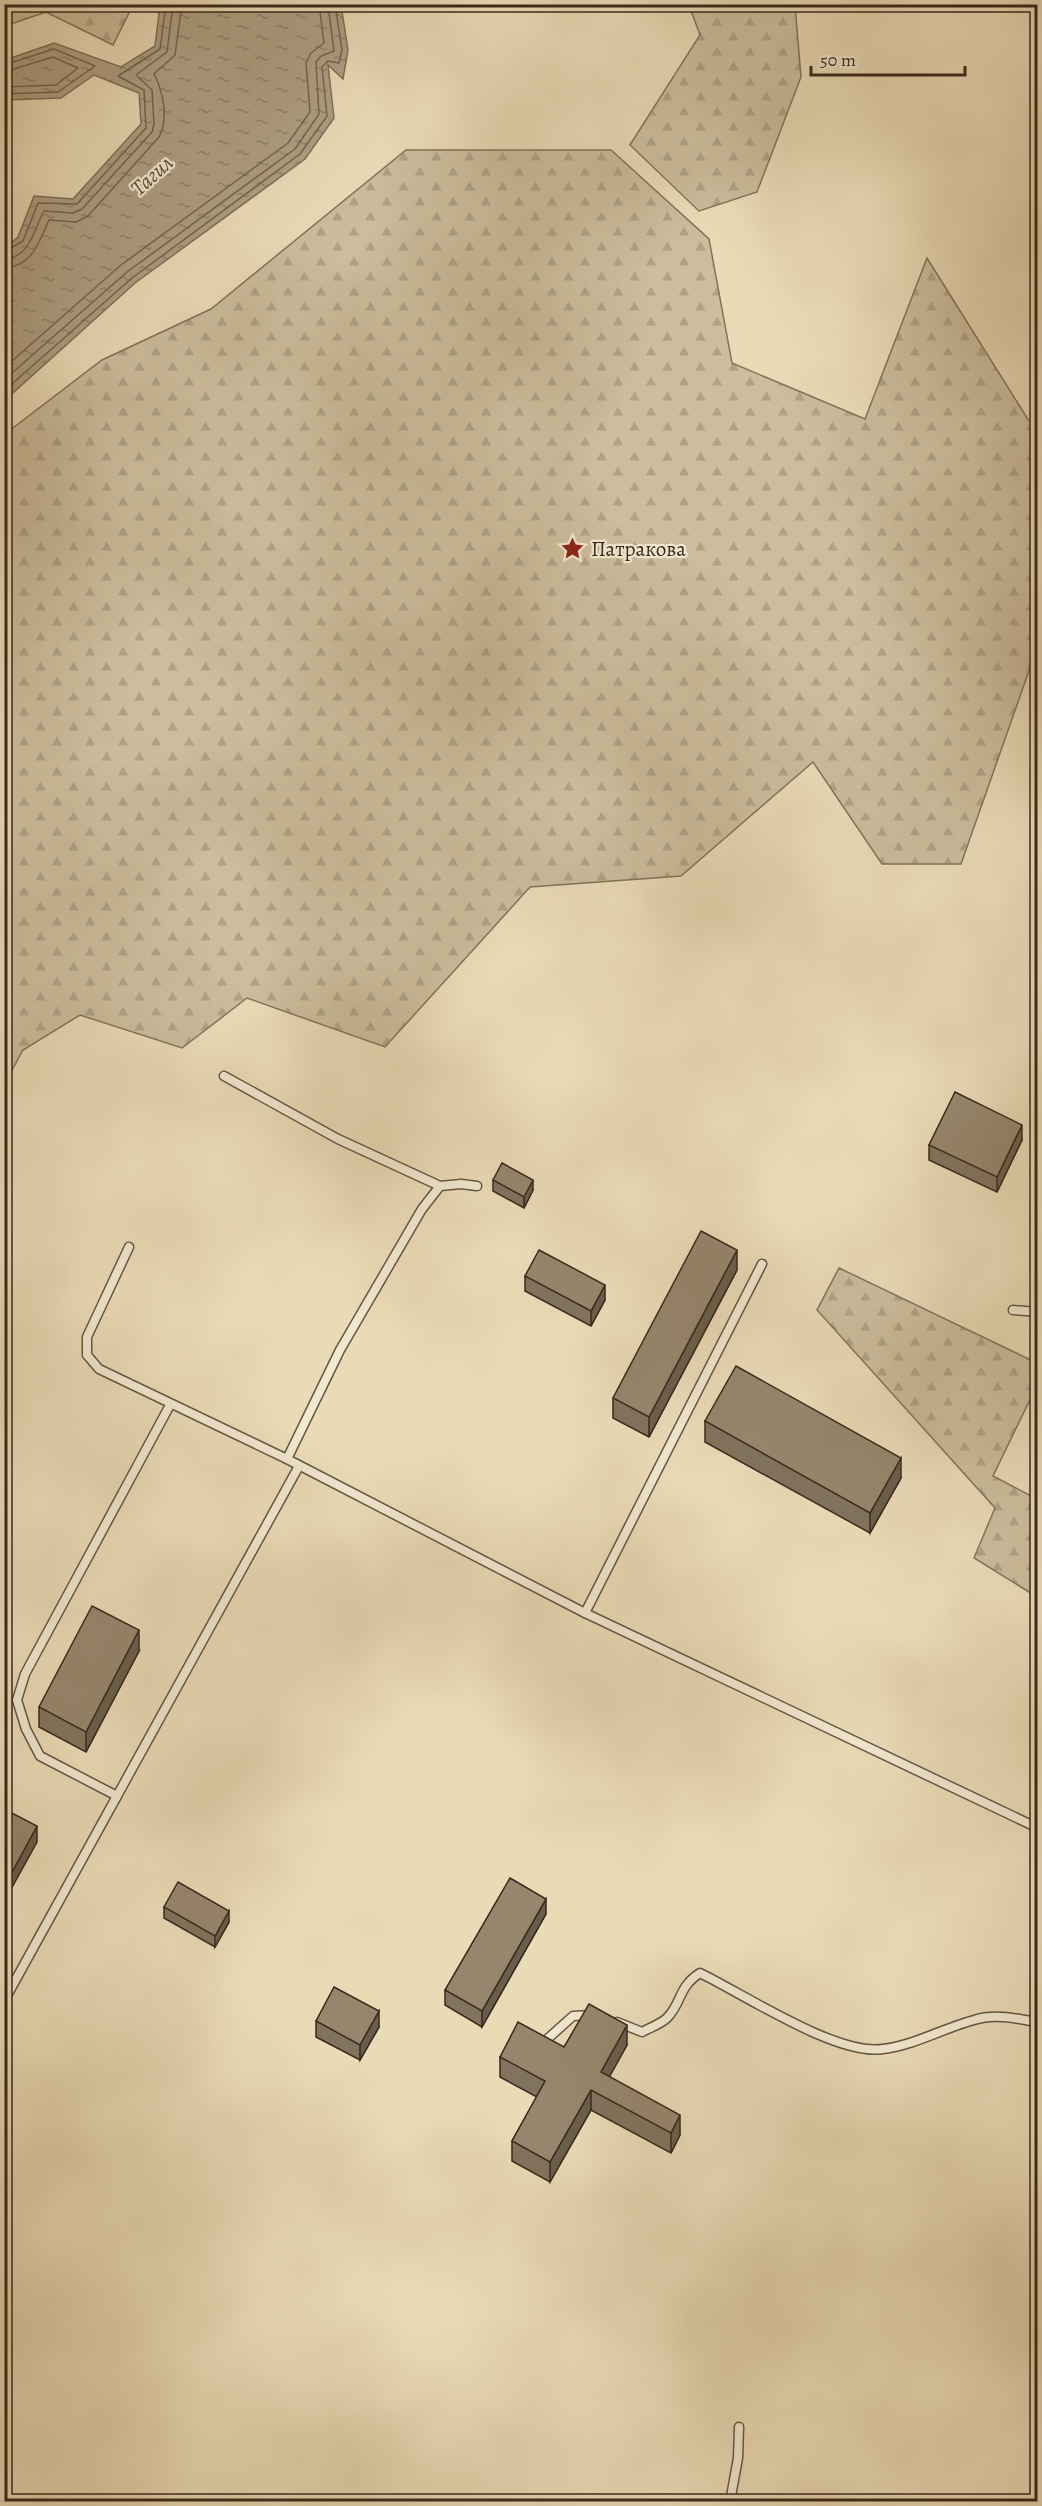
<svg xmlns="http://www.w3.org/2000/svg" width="1042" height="2506" font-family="Alegreya,serif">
  <defs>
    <pattern id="forest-firs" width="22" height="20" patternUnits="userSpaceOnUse" patternTransform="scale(1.5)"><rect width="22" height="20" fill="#ccbd9d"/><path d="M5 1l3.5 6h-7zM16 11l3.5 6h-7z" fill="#b0a287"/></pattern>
    <pattern id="water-ripples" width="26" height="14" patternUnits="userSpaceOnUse" patternTransform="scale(1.5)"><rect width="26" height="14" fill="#ae9e82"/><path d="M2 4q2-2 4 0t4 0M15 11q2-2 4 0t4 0" fill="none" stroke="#8f816a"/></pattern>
  </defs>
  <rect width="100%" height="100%" fill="#eadbb7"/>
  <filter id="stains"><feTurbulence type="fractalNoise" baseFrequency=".00333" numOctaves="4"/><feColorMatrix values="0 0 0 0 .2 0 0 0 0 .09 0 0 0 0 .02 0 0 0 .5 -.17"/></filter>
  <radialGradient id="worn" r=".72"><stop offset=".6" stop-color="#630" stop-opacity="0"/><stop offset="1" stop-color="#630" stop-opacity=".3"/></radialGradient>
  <!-- forest -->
  <g fill="url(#forest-firs)" stroke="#83735c" stroke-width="1.5">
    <path d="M4,5L5,4L133,5L113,45L46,12L5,26Z"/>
    <path d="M689,5H795L801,77L757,192L699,211L630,145L700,35Z"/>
    <path d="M406,150H611L709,239L732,363L865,419L927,258L1029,421L1037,424V648L961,864H882L813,762L681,876L530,887L385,1047L247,998L182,1048L80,1015L23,1050L5,1083V434L102,360L211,309Z"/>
    <path d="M839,1268L1037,1363V1385L993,1476L1037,1499V1597L974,1558L995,1508L817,1310Z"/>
  </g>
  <!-- water -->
  <path fill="url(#water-ripples)" stroke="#806f59" stroke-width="1.5" d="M160,5H341L348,50L343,79L328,65L334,118L305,159L135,283L5,400V248L18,237L34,196L73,199L141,124L139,93L94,75L61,98L5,100V60L54,43L121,67L155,46Z"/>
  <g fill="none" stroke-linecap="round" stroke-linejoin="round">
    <!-- shore -->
    <g stroke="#74644f" stroke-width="1.5">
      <path d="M4,65L54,49L95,66L58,92L4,94"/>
      <path d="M4,72L53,57L78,68L56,85L4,87"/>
      <path d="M4,252L23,241L38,203L77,204L146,128L144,90L118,76L160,49L166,4"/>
      <path d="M4,259C30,258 34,229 44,211L73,213L82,209L152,132L154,124L152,90L136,75L167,52L173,4"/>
      <path d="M4,268C33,267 39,241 49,220L76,222L88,216L159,137C169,119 163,91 154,74L175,55L182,4"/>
      <path d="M4,368L121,265L288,143L310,112L306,63L311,53L324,43L319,4"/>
      <path d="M4,380L127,272L295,149L319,114L316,62L321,56L334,51L328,4"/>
      <path d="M4,391L132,278L300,154L327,116L322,67L328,61L339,63L342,50L335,4"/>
    </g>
    <defs>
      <g id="service">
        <path d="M224,1076L338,1139L440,1186"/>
        <path d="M129,1247L87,1337V1355L99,1369L287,1459L585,1613L1038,1828"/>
        <path d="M1013,1310L1038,1312"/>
        <path d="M170,1405L25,1674L17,1700L26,1729L40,1756L117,1796L299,1466"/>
        <path d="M287,1459L340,1350L422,1209L440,1186L461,1184L477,1186"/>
        <path d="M585,1613L762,1264"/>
        <path d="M4,2001L117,1796"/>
        <path d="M617,2022L642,2032C649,2028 661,2024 667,2018C682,2003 678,1987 700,1973C745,1995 837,2056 883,2049C915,2045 944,2028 974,2020C993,2014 1019,2018 1038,2023"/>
        <path d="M544,2042L573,2016L593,2015"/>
        <path d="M730,2502L738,2458L739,2427"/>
      </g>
    </defs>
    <!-- service casing -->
    <use href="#service" stroke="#665643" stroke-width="11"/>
    <!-- service -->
    <use href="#service" stroke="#f1e8d0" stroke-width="8"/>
  </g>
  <!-- wall -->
  <g fill="#81735e" stroke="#3a291c" stroke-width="1.5">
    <path d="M1022,1140L997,1192L929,1160V1145Z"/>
    <path d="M493,1180L533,1190L524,1208L493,1191Z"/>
    <path d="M737,1270L649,1437L613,1418V1398Z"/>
    <path d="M525,1276L605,1300L591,1326L525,1291Z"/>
    <path d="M705,1421L901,1478L870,1533L705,1442Z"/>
    <path d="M139,1651L86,1752L39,1727V1707Z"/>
    <path d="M164,1907L229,1922L215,1947L164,1918Z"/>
    <path d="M546,1914L482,2027L445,2005V1990Z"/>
    <path d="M316,2021L379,2027L360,2060L316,2037Z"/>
    <path d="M627,2045L609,2077L680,2135L671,2153L591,2110L550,2182L512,2161V2141L537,2097L500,2077V2057L564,2047Z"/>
  </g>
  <!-- shaded-wall -->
  <g fill="#695e4c" stroke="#3a291c" stroke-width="1.5">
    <path d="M1022,1125V1140L997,1192V1177Z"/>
    <path d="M533,1180V1190L524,1208V1197Z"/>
    <path d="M737,1250V1270L649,1437V1417Z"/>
    <path d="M605,1285V1300L591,1326V1311Z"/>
    <path d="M901,1458V1478L870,1533V1513Z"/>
    <path d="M139,1630V1651L86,1752V1732Z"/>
    <path d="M37,1826V1842L4,1902V1887Z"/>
    <path d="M546,1899V1914L482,2027V2011Z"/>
    <path d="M229,1911V1922L215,1947V1936Z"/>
    <path d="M379,2011V2027L360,2060V2045Z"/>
    <path d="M627,2025V2045L601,2092V2072Z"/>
    <path d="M591,2090V2110L550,2182V2162Z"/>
    <path d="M680,2115V2135L671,2153V2133Z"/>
  </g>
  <!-- building -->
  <g fill="#96866d" stroke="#3a291c" stroke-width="1.5">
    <path d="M955,1092L1022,1125L997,1177L929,1145Z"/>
    <path d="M502,1163L533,1180L524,1197L493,1180Z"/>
    <path d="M701,1231L737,1250L649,1417L613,1398Z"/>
    <path d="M539,1250L605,1285L591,1311L525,1276Z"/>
    <path d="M736,1366L901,1458L870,1513L705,1421Z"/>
    <path d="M92,1606L139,1630L86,1732L39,1707Z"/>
    <path d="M4,1809L37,1826L4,1887Z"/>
    <path d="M510,1878L546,1899L482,2011L445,1990Z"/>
    <path d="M178,1882L229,1911L215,1936L164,1907Z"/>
    <path d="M334,1987L379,2011L360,2045L316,2021Z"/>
    <path d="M589,2004L627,2025L601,2072L680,2115L671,2133L591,2090L550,2162L512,2141L545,2081L500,2057L518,2022L564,2047Z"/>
  </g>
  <!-- icons -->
  <defs>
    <symbol id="sight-bare" viewBox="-9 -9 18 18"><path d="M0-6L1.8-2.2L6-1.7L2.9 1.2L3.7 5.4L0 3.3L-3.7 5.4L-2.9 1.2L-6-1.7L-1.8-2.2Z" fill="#8f2418" stroke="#f1e8d0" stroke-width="2.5" paint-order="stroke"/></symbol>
  </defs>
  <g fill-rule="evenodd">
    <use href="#sight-bare" x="556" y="532" width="33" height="33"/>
  </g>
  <g text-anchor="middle" stroke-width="4.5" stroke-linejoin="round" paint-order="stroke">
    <!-- poi labels -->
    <g font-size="21" fill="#3a291c" stroke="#f1e8d0" text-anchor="start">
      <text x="591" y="556">Патракова</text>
    </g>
    <!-- water labels -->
    <g font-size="22" font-style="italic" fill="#5d4c3b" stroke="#f1e8d0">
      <text transform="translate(151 175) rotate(-42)" y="8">Тагил</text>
    </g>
  </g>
  <!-- margin -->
  <rect width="1042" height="2506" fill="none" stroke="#eadbb7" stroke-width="24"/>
  <rect x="6" y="6" width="1030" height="2494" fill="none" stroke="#3a291c" stroke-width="3"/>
  <rect x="12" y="12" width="1018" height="2482" fill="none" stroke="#3a291c" stroke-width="1.5"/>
  <!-- scale -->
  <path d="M811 66v9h154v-9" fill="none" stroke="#3a291c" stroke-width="3"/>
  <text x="820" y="66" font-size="18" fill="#3a291c" stroke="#f1e8d0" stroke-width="4.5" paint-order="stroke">50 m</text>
  <rect width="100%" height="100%" filter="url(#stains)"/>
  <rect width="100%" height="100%" fill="url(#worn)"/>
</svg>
